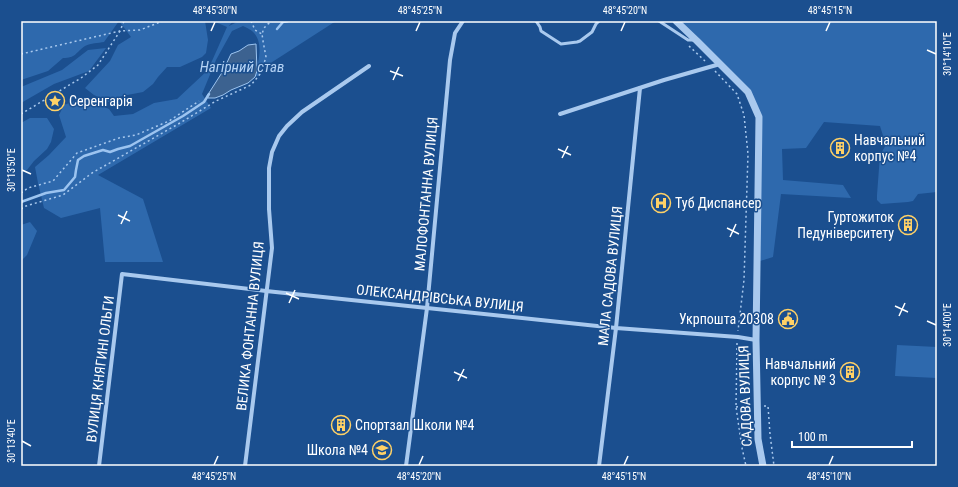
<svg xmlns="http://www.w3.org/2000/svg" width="958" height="487" font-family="'Roboto Condensed',sans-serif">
  <rect width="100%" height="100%" fill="#1b4f8f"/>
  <!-- green -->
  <g fill="#2e69ad">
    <path d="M21,21H205L208,40L206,53L202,57L180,67H167L158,77L153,84L143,92L122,96L109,102L94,95L85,88L110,61L118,45L131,37L119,21L104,42C98,43 91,43 85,46C75,53 76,58 63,58L48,71L21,80Z"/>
    <path d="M213,21H233L229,26L239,21H336L266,66L259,76H255C258,63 264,44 254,33C252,30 247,28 243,26L232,31L216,60L202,94L211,108L98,175L143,199L163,262H105L100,208L61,218L44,208L38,183L35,167L49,155L66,137L59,115L64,105L83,98L109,109L114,116L133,114L154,103L177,99L208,70L227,27Z"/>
    <path d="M676,21H937V192L918,194L913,201L908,202L881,204L877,200V195L880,155L886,145L880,126L824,122L806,148L782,149L783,180L843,185L851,198L781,194L773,257L757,262L759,117L748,92Z"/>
    <path d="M106,48L89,71L54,84L21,103V87L62,70L88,50Z"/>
    <path d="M30,118H47L54,129L51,142L47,149L34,161L27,170L21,173V123Z"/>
    <path d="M30,222L37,231L27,255L21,261V225Z"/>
    <path d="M897,345L937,347V378L895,376Z"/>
  </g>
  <!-- water -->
  <path fill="#3c6290" stroke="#9cc4f0" d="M256,44L257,71L255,77L248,83L231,90L223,95L215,98H208L207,96L223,71L231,54L239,51L248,45Z"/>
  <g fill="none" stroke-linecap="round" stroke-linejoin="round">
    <!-- stream -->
    <g stroke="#9cc4f0" stroke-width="2.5">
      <path d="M277,29L283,22L288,21"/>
      <path d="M21,202L46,193L64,190L75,177L76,170L78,160L84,156L103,150L110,152L118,149L130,146L183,116L204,102L209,94"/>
    </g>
    <!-- path -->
    <g stroke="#a9c9ee" stroke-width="1.5" stroke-dasharray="2 3" stroke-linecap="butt">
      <path d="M251,21L255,30L262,34"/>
      <path d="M689,46L705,61"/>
      <path d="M21,54L120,31L124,21"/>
      <path d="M715,71L737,94L744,115L748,154L744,280L738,331"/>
      <path d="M21,114L81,78L98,65L120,31L140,30L163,21"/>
      <path d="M21,193L28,188L53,181L77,153L119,138L136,135L169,121L199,101"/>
      <path d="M21,209L26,206L63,195L92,173L180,123L216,101L251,85L261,73L266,57L263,41L262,34L264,28L268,24L273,21"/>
      <path d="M737,343L736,407L742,448L746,466"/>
      <path d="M764,406H768L770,434L774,466"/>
      <path d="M736,407L750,406"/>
    </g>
    <!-- service -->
    <g stroke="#a9c9ee" stroke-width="3">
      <path d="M536,21L540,27L541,31L561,44L577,42L580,41L592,32L596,24L599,21"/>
      <path d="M659,21L688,40H693"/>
    </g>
    <!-- minor -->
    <g stroke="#a9c9ee" stroke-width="4">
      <path d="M560,114L664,80L720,64"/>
      <path d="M99,466L122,274L266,291L616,328L738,337L756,340"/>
      <path d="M245,466L272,248L269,209V168L272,152L279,136L287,126L302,112L369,66"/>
      <path d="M406,466L427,308L450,60L455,33L463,21"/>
      <path d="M599,466L616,328L640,88"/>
    </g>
    <!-- tertiary -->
    <path stroke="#a9c9ee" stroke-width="7" d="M676,21L697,41L748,92L759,117L756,340L758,439L763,466"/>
  </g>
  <!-- ticks -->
  <path fill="none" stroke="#fff" stroke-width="1.5" d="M211,31L215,22M416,31L420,22M621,31L625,22M826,31L830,22M927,50L936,54M390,71L403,76M393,80L399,67M558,149L571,155M562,158L568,146M22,170L31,174M118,215L130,221M121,224L127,211M727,228L739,234M730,237L736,224M286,293L299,299M289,303L295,290M895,306L908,312M899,316L905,303M927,321L936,325M454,372L467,378M458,381L464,369M22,441L31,446M214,465L218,456M419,465L423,456M624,465L628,456M829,465L833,456"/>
  <!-- icons -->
  <defs>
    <symbol id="sight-ring" viewBox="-11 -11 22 22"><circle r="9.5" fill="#1b4f8f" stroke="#ffd166" stroke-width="1.5"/><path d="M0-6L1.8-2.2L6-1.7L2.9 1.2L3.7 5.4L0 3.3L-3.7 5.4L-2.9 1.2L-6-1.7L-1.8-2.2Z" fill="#ffd166"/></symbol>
    <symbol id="building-ring" viewBox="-11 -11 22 22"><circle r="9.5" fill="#1b4f8f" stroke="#ffd166" stroke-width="1.5"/><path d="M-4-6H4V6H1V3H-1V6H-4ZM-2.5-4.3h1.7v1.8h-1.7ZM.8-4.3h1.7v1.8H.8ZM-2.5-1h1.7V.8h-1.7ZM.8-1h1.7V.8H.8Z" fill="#ffd166"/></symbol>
    <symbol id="hospital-ring" viewBox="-11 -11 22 22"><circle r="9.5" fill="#1b4f8f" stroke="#ffd166" stroke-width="1.5"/><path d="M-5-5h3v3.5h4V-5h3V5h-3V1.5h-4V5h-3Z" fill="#ffd166"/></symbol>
    <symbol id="civic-ring" viewBox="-11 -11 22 22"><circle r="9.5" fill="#1b4f8f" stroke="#ffd166" stroke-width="1.5"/><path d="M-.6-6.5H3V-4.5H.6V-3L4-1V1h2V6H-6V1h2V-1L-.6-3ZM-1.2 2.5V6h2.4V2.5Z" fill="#ffd166"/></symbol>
    <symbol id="school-ring" viewBox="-11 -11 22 22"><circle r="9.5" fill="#1b4f8f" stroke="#ffd166" stroke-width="1.5"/><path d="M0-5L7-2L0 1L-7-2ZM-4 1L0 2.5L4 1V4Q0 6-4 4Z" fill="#ffd166"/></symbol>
  </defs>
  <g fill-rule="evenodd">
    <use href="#sight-ring" x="44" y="90" width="22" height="22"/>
    <use href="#building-ring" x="829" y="137" width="22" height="22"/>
    <use href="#hospital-ring" x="650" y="192" width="22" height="22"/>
    <use href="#building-ring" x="897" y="214" width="22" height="22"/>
    <use href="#civic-ring" x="777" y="308" width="22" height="22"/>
    <use href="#building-ring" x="839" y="361" width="22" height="22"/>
    <use href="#building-ring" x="330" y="414" width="22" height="22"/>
    <use href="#school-ring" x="371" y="439" width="22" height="22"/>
  </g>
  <g text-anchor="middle" stroke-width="3" stroke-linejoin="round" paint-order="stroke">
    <!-- poi labels -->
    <g font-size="14" fill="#fff" stroke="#1b4f8f" text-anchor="start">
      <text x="69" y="106">Серенгарія</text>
      <text x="854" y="145">Навчальний<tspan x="854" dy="16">корпус №4</tspan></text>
      <text x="675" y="208">Туб Диспансер</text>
      <text x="894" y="222" text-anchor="end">Гуртожиток<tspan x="894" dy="16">Педуніверситету</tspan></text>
      <text x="774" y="324" text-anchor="end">Укрпошта 20308</text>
      <text x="836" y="369" text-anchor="end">Навчальний<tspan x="836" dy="16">корпус № 3</tspan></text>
      <text x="355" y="430">Спортзал Школи №4</text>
      <text x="368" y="455" text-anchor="end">Школа №4</text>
    </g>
    <!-- street labels -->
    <g font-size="14" fill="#fff" stroke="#1b4f8f">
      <text transform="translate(426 194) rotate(-85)" y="5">МАЛОФОНТАННА ВУЛИЦЯ</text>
      <text transform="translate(610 276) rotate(-84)" y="5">МАЛА САДОВА ВУЛИЦЯ</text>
      <text transform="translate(440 298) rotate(6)" y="5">ОЛЕКСАНДРІВСЬКА ВУЛИЦЯ</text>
      <text transform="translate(250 326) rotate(-84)" y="5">ВЕЛИКА ФОНТАННА ВУЛИЦЯ</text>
      <text transform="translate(100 369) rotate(-83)" y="5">ВУЛИЦЯ КНЯГИНІ ОЛЬГИ</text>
      <text transform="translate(745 396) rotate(-92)" y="5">САДОВА ВУЛИЦЯ</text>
    </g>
    <!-- water labels -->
    <g font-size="15" font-style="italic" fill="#b5d3f5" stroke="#1b4f8f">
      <text x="242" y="72">Нагірний став</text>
    </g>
  </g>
  <!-- border -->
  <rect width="958" height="487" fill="none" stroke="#1b4f8f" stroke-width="44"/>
  <!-- scale -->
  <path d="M792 441v6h120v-6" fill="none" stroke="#ffffff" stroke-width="2"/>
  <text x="798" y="441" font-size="12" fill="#ffffff" stroke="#1b4f8f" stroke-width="3" paint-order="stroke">100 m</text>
  <rect x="22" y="22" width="914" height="443" fill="none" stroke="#fff" stroke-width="1.5"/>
  <g font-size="10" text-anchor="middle" fill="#fff">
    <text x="215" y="14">48°45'30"N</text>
    <text x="420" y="14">48°45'25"N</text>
    <text x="625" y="14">48°45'20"N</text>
    <text x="830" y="14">48°45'15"N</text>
    <text transform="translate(947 54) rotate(-90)" y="4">30°14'10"E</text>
    <text transform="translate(11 170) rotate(-90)" y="4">30°13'50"E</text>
    <text transform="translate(947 325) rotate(-90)" y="4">30°14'00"E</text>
    <text transform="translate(11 441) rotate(-90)" y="4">30°13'40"E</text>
    <text x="214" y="480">48°45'25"N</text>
    <text x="419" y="480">48°45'20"N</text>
    <text x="624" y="480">48°45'15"N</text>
    <text x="829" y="480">48°45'10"N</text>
  </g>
</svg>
